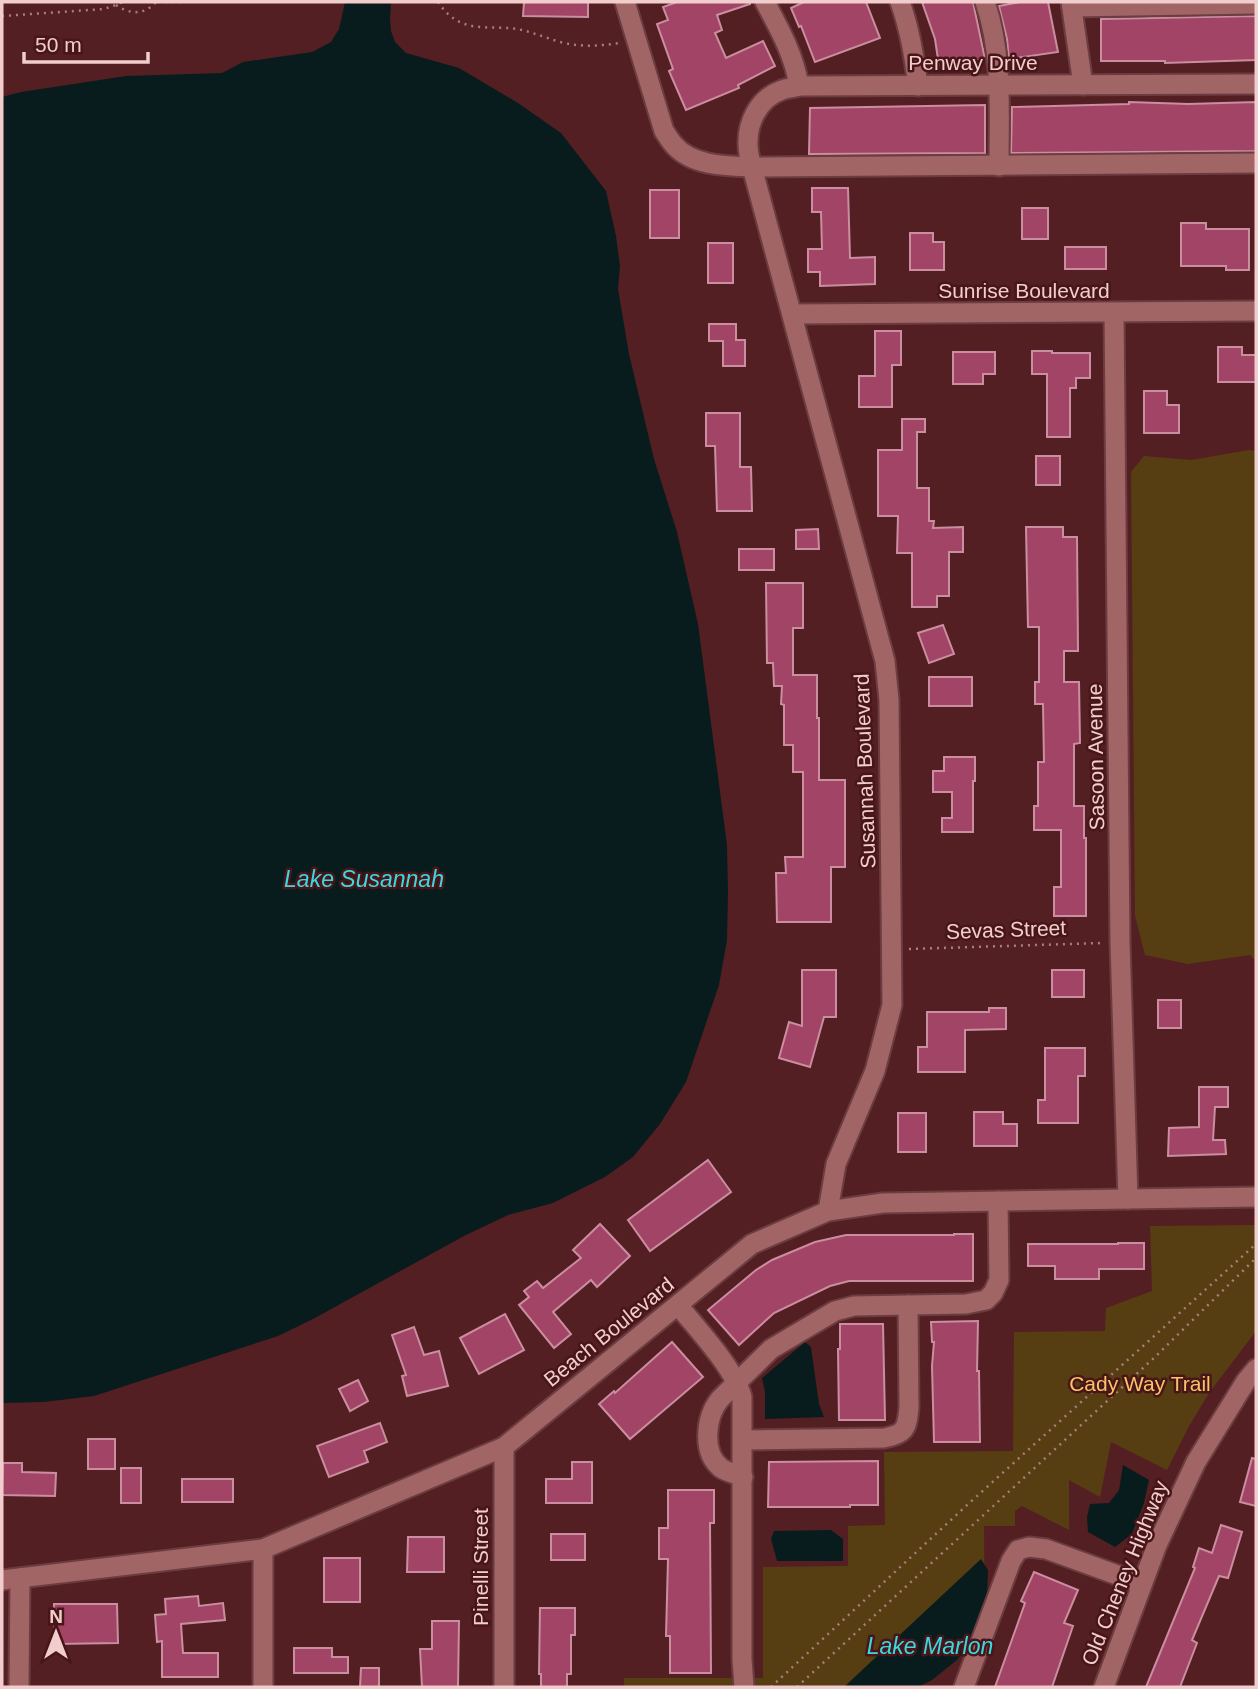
<svg xmlns="http://www.w3.org/2000/svg" width="1258" height="1689" font-family="Arial,sans-serif">
  <rect width="100%" height="100%" fill="#541f22"/>
  <!-- green -->
  <g fill="#563e12">
    <path d="M1249,450L1256,451V961L1250,955L1188,964L1145,955L1135,916L1131,472L1144,456L1191,460Z"/>
    <path d="M1256,1225V1331L1209,1393L1188,1428L1167,1470L1111,1442L1100,1497L1069,1480V1530L1022,1506L1015,1511V1526H984L985,1633L887,1644V1687H624V1678H763V1567L848,1566V1526L885,1525L884,1452L1013,1451L1014,1332L1105,1331L1106,1308L1152,1291L1150,1226Z"/>
  </g>
  <!-- water -->
  <g fill="#081c1d">
    <path d="M345,2H391L390,19L391,31L395,42L406,53L459,68L518,103L561,133L606,191L616,236L620,266L618,289L629,354L654,459L677,532L698,624L727,845L728,893L727,940L719,985L686,1082L660,1124L633,1157L605,1177L553,1203L508,1215L464,1236L313,1319L278,1336L94,1396L44,1402L2,1403V97L21,92L126,76L222,73L243,62L312,52L331,42L339,29Z"/>
    <path d="M805,1342L811,1347L819,1404L824,1417L765,1419V1392L762,1378Z"/>
    <path d="M1123,1465L1149,1480L1144,1503L1132,1534L1115,1547L1088,1532L1087,1517L1090,1504L1109,1503L1119,1490Z"/>
    <path d="M831,1530L843,1539V1561H777L771,1539L774,1531Z"/>
    <path d="M981,1559L988,1570L987,1597L982,1621L972,1641L957,1660L932,1680L918,1687H844Z"/>
  </g>
  <!-- building -->
  <g fill="#a14466" stroke="#cb8da0" stroke-width="2">
    <path d="M524,2H588V17L523,16Z"/>
    <path d="M677,2H750V4L717,15L722,30L715,33L726,58L763,41L775,66L738,85L739,88L686,110L669,71L673,69L657,24L668,20L663,7Z"/>
    <path d="M804,2H866L880,38L815,62L801,26L799,27L791,8Z"/>
    <path d="M922,2H973L985,59L939,66L935,39Z"/>
    <path d="M1020,2H1048L1058,52L1009,59L1007,39L999,6Z"/>
    <path d="M1256,16V60L1165,63V61H1101V19Z"/>
    <path d="M1129,102L1188,104L1256,102V151L1011,153L1012,107L1129,104Z"/>
    <path d="M985,105V153L809,154L810,108Z"/>
    <path d="M812,188H848L850,258L875,257V284L820,286V272H808V249H822L821,212H812Z"/>
    <rect x="650" y="190" width="29" height="48"/>
    <rect x="1022" y="208" width="26" height="31"/>
    <path d="M1181,223H1206V229H1249V270H1226V266H1181Z"/>
    <path d="M910,233H933V242H944V270H910Z"/>
    <rect x="708" y="243" width="25" height="40"/>
    <rect x="1065" y="247" width="41" height="22"/>
    <path d="M709,324H736V340H745V366H723V341H709Z"/>
    <path d="M875,331H901V365H892V407H859V376H875Z"/>
    <path d="M1218,347H1242V355H1256V382H1218Z"/>
    <path d="M1032,351H1052V353H1090V378H1076V388H1070V437H1047V374H1032Z"/>
    <path d="M953,352H995V374H983V384H953Z"/>
    <path d="M1144,391H1167V405H1179V433H1144Z"/>
    <path d="M706,413H740V467H751L752,511H717L715,446H706Z"/>
    <path d="M902,419H925V432H917V488H929V521H934L933,528L963,527V552H949V596H937V607H912V553H897L898,516H878V450H902Z"/>
    <rect x="1036" y="456" width="24" height="29"/>
    <path d="M1026,527H1063V537H1077L1078,651H1064V682H1079L1080,743L1074,744V806H1084V838H1086V916H1054V887H1061V830H1034V806H1038V762H1044L1043,704H1035V682H1039V627H1028Z"/>
    <path d="M818,529L819,549H796V530Z"/>
    <rect x="739" y="549" width="35" height="21"/>
    <path d="M766,583H803V628H793V675H817V718H819V780H845V867H831V922H777L776,873H786L785,857H803V772H793V745H784V705L781,704L782,686H774L773,663H767Z"/>
    <path d="M943,625L954,654L929,663L918,633Z"/>
    <rect x="929" y="677" width="43" height="29"/>
    <path d="M944,757H975V781H973V832H942V818H952V792H933V771H944Z"/>
    <path d="M802,970H836V1017H824L810,1067L779,1058L789,1022L802,1026Z"/>
    <rect x="1052" y="970" width="32" height="27"/>
    <rect x="1158" y="1000" width="23" height="28"/>
    <path d="M989,1008H1006V1029L965,1030V1072H918V1047H927V1012H989Z"/>
    <path d="M1045,1048H1085V1076H1078V1123H1038V1100H1045Z"/>
    <path d="M1199,1087H1228V1107H1215L1213,1140H1225L1226,1154L1168,1156L1169,1128L1199,1127Z"/>
    <path d="M974,1112H1003V1124H1017V1146H974Z"/>
    <rect x="898" y="1113" width="28" height="39"/>
    <path d="M708,1160L731,1192L650,1251L628,1220Z"/>
    <path d="M600,1224L630,1256L597,1287L591,1280L553,1312L571,1334L554,1348L519,1305L529,1297L524,1291L537,1281L543,1288L581,1258L573,1250Z"/>
    <path d="M954,1234H973V1281H849L830,1286L774,1313L739,1345L708,1310L756,1270L772,1260L815,1242L846,1235H954Z"/>
    <path d="M1118,1243H1144V1269H1099V1279H1055V1266H1028V1244H1118Z"/>
    <path d="M505,1314L524,1350L479,1374L460,1338Z"/>
    <path d="M978,1321L977,1371H979L980,1442H934L932,1366L934,1342H932L931,1322Z"/>
    <path d="M840,1324H883L885,1420H839L838,1349H840Z"/>
    <path d="M414,1327L424,1355L439,1351L448,1386L407,1396L402,1376L406,1375L392,1335Z"/>
    <path d="M672,1342L703,1377L630,1439L599,1404L614,1391L615,1393Z"/>
    <path d="M358,1380L368,1401L350,1411L339,1389Z"/>
    <path d="M380,1423L387,1442L364,1451L368,1462L329,1477L317,1446Z"/>
    <rect x="88" y="1439" width="27" height="30"/>
    <path d="M1252,1458L1256,1459V1506L1240,1502Z"/>
    <path d="M878,1461V1505H850V1507H768L769,1462Z"/>
    <path d="M572,1462H592V1503H546V1479H572Z"/>
    <path d="M3,1463H22V1472L56,1473L55,1496L2,1495Z"/>
    <rect x="121" y="1468" width="20" height="35"/>
    <rect x="182" y="1479" width="51" height="23"/>
    <path d="M668,1490H714V1523H710L711,1673H670V1636H666L668,1559H659V1528H668Z"/>
    <path d="M1221,1525L1242,1532L1228,1578L1219,1576L1192,1640L1197,1643L1180,1687H1146L1195,1568L1193,1567L1199,1548L1212,1553Z"/>
    <rect x="551" y="1534" width="34" height="26"/>
    <path d="M408,1537H444V1572H407Z"/>
    <rect x="324" y="1558" width="36" height="44"/>
    <path d="M1034,1572L1078,1590L1064,1623L1073,1626L1052,1687H995L1025,1603L1021,1601Z"/>
    <path d="M198,1596L199,1606L223,1603L225,1620L181,1624L183,1653H218V1677H162V1641L157,1642L155,1615L166,1614L165,1599Z"/>
    <path d="M54,1604H117L118,1643L55,1644Z"/>
    <path d="M540,1608H575V1635H571V1674H567V1687H541V1674H539Z"/>
    <path d="M432,1621H459L458,1687H422L420,1649H432Z"/>
    <path d="M294,1648H332V1657H348V1673H294Z"/>
    <path d="M361,1668H379V1687H360Z"/>
  </g>
  <g fill="none" stroke-linecap="round" stroke-linejoin="round">
    <defs>
      <g id="minor">
        <path d="M625,2L664,131C667,135 670,141 674,145C692,166 726,166 752,167L1256,163"/>
        <path d="M765,2C780,30 794,55 799,86"/>
        <path d="M900,2C910,30 914,56 918,86"/>
        <path d="M985,2C1003,54 999,111 999,166"/>
        <path d="M1071,2L1083,85"/>
        <path d="M1072,7L1256,4"/>
        <path d="M1114,313L1120,943L1128,1199"/>
        <path d="M792,314L1256,311"/>
        <path d="M828,1211L836,1164L875,1071L892,1005L889,700L885,661L752,167C750,160 748,152 748,145C747,122 759,98 782,90C787,88 793,88 799,86L1256,84"/>
        <path d="M678,1305C697,1329 735,1369 742,1397V1659L744,1687"/>
        <path d="M743,1440L884,1438C906,1434 907,1428 909,1407L908,1305"/>
        <path d="M743,1477C736,1474 727,1472 721,1468C701,1452 706,1416 720,1399L771,1349L835,1311L854,1306L966,1304L986,1300L993,1293L999,1280L998,1201"/>
        <path d="M2,1580L263,1549L504,1447L752,1244L828,1211L883,1203L1256,1197"/>
        <path d="M19,1687L20,1578"/>
        <path d="M263,1687V1549"/>
        <path d="M504,1687V1447"/>
        <path d="M964,1687L1011,1561L1018,1550L1029,1547L1046,1549L1142,1584"/>
        <path d="M1104,1687L1157,1545L1196,1462L1246,1381L1256,1369"/>
      </g>
    </defs>
    <!-- minor casing -->
    <use href="#minor" stroke="#6b3d41" stroke-width="23"/>
    <!-- path -->
    <g stroke="#a97e7f" stroke-width="2.5" stroke-dasharray="2 5" stroke-linecap="butt">
      <path d="M165,2H182"/>
      <path d="M438,2C444,11 452,19 462,23C479,30 499,26 517,29C533,32 548,39 564,43C583,47 600,46 619,43"/>
      <path d="M116,5C131,15 144,15 156,2"/>
      <path d="M2,16L104,9L116,5L122,2"/>
      <path d="M909,949L1102,943"/>
      <path d="M771,1687L966,1506L1256,1244"/>
      <path d="M797,1687L1156,1356L1256,1258"/>
    </g>
    <!-- minor -->
    <use href="#minor" stroke="#a26565" stroke-width="19"/>
  </g>
  <g text-anchor="middle" stroke-width="5" stroke-linejoin="round" paint-order="stroke">
    <!-- street labels -->
    <g font-size="21" fill="#f1cecd" stroke="#481518">
      <text x="973" y="70">Penway Drive</text>
      <text x="1024" y="298">Sunrise Boulevard</text>
      <text transform="translate(1096 757) rotate(-91)" y="7">Sasoon Avenue</text>
      <text transform="translate(865 771) rotate(-92)" y="7">Susannah Boulevard</text>
      <text transform="translate(1006 930) rotate(-2)" y="7">Sevas Street</text>
      <text transform="translate(609 1332) rotate(-39)" y="7">Beach Boulevard</text>
      <text transform="translate(481 1567) rotate(-90)" y="7">Pinelli Street</text>
      <text transform="translate(1125 1573) rotate(-68)" y="7">Old Cheney Highway</text>
    </g>
    <!-- park labels -->
    <g font-size="21" fill="#f9c467" stroke="#481518">
      <text x="1140" y="1391">Cady Way Trail</text>
    </g>
    <!-- water labels -->
    <g font-size="23" font-style="italic" fill="#3ad9e0" stroke="#481518">
      <text x="364" y="887">Lake Susannah</text>
      <text x="930" y="1654">Lake Marlon</text>
    </g>
  </g>
  <!-- border -->
  <rect width="1258" height="1689" fill="none" stroke="#f1cecd" stroke-width="7"/>
  <!-- north arrow -->
  <g transform="translate(56 1633)" stroke="#481518" stroke-width="5" paint-order="stroke">
  <path d="M0-5L12 26L0 18L-12 26Z" fill="#f1cecd"/>
  <text y="-10" font-size="19" font-weight="bold" text-anchor="middle" fill="#f1cecd">N</text>
  </g>
  <!-- scale -->
  <path d="M24 52v10h124v-10" fill="none" stroke="#f1cecd" stroke-width="3.5"/>
  <text x="35" y="52" font-size="21" fill="#f1cecd" stroke="#481518" stroke-width="5" paint-order="stroke">50 m</text>
</svg>
